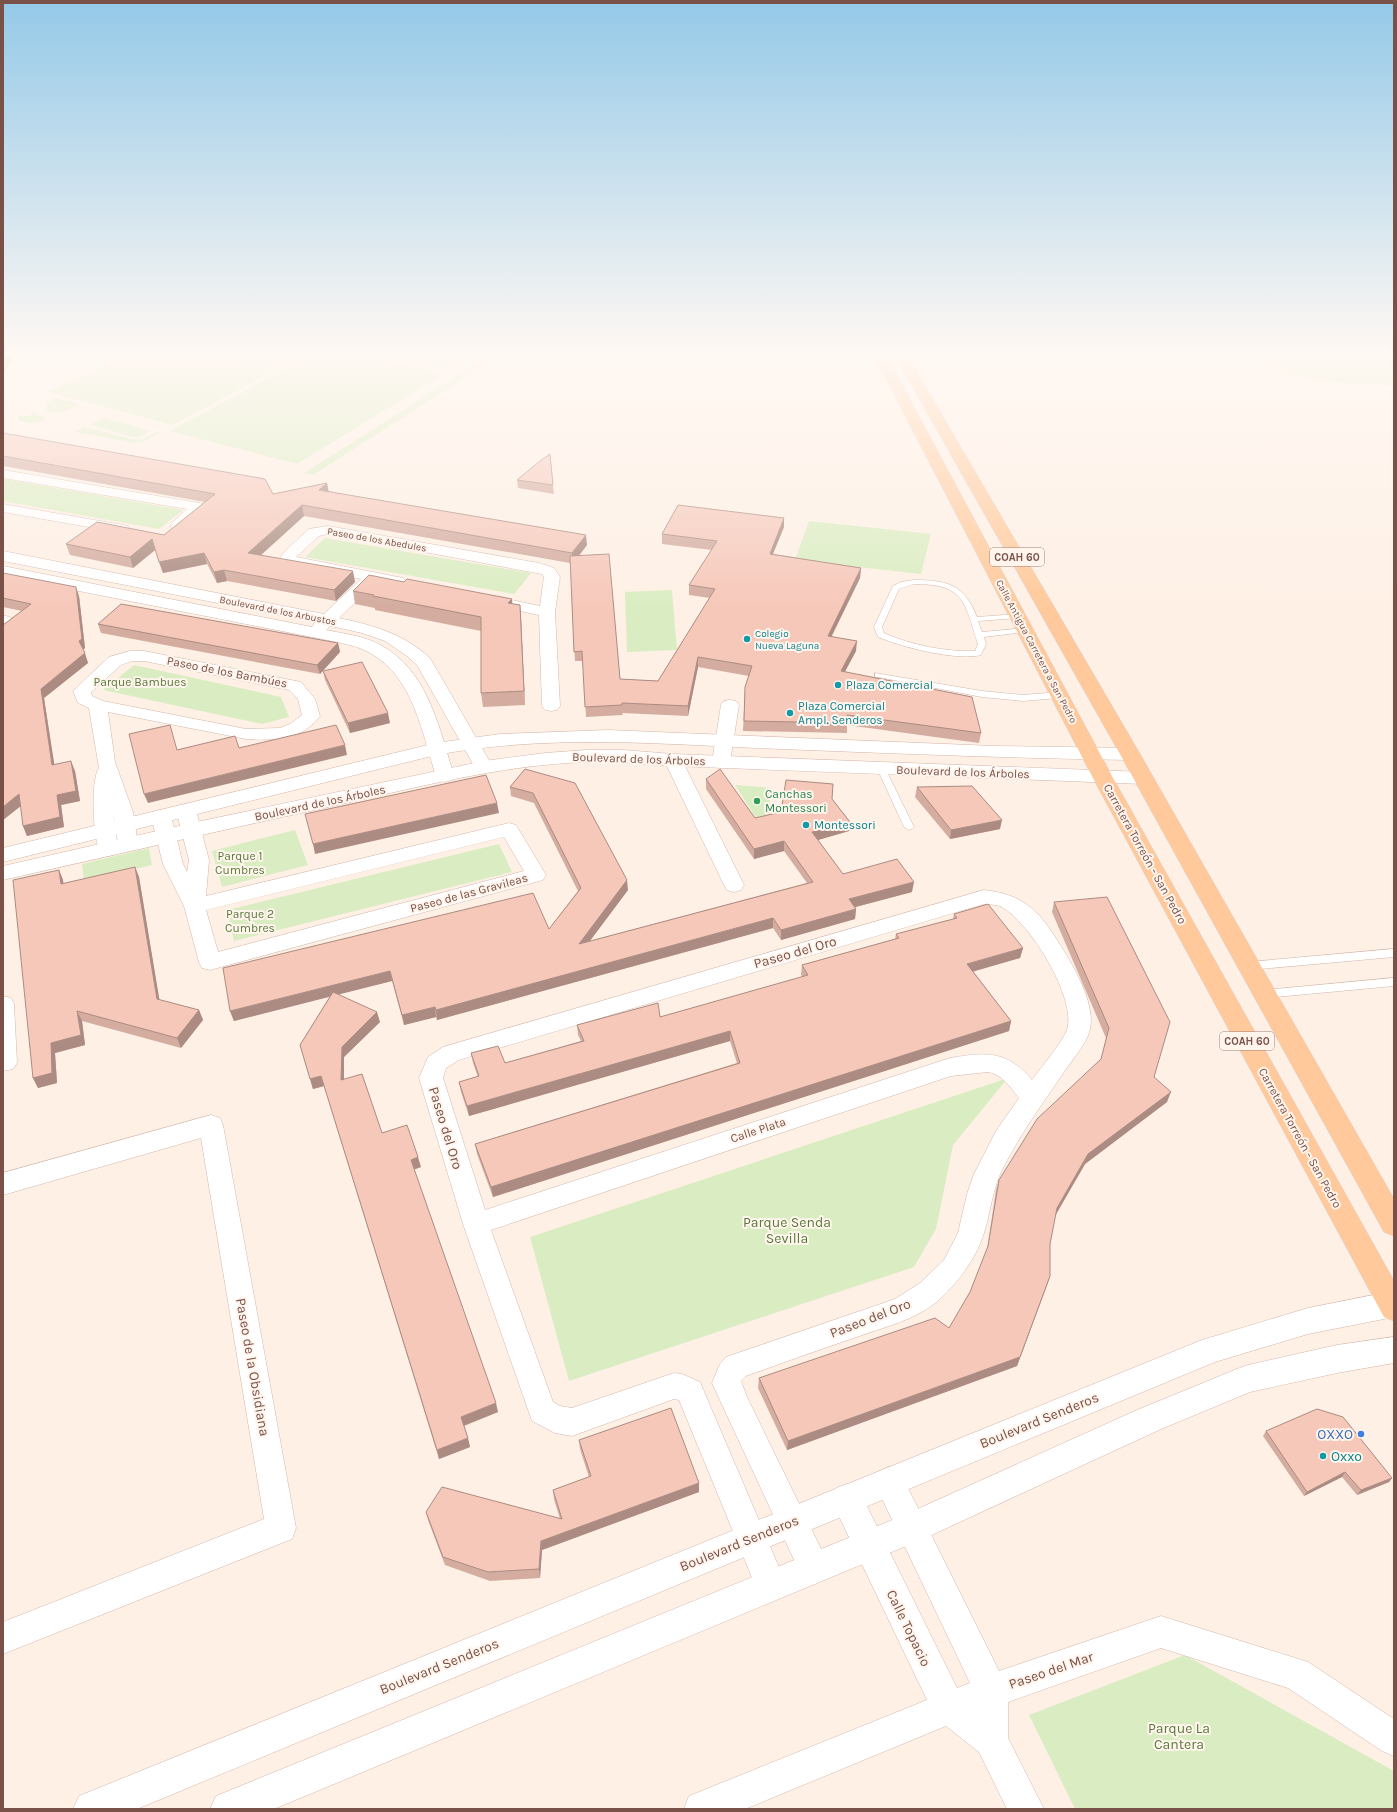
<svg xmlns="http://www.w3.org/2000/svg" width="1397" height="1812" font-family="Karla,sans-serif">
  <rect width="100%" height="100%" fill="#fef0e5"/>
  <!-- green -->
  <g fill="#daedc2">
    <path d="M126,355H303L173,425L49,392Z"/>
    <path d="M311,355H359L444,374L297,464L170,431Z"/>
    <path d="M385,355H474L451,370Z"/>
    <path d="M490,355H501L313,475L304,473Z"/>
    <path d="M1250,355H1394V385C1358,385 1318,382 1284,372C1272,368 1261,361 1250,355Z"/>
    <path d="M56,398L79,404C68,410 58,416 46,410L47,403Z"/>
    <path d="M33,411L37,415L46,417L44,421L30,424L18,420V416H30Z"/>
    <path d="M104,418L151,431L137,438L90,425Z"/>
    <path d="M84,427L140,441L155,432L160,433L142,442L134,443L76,432Z"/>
    <path d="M3,479L183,510L159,529L3,501Z"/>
    <path d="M809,521L931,534L921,574L795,560Z"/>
    <path d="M325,538L531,573L514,594L305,557Z"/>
    <path d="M672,590L677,650L627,652L625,592Z"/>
    <path d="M134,665L281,697L289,717L262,724L103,690Z"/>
    <path d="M735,785L772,788L768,814L756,818Z"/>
    <path d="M295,830L308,865L222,887L212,851Z"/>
    <path d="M499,844L512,872L234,941L227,910Z"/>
    <path d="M149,848L152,865L84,881L82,864Z"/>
    <path d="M1008,1078L953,1145L936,1229L914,1267L569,1381L530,1237Z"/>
    <path d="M1185,1655L1394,1771V1809H1075L1029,1715Z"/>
  </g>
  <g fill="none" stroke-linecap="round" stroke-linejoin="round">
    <defs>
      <g id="lane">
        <path d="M914,580C947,580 964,584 977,617L1018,614L1022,616L1018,618L978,621L982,632L1025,628L1029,630L1025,632L984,637L986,644L981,655C955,661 902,647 878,637L874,627L893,586L901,582ZM914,584C965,584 964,601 978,644L975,651C945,652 911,645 884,633L882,627L899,589Z"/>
        <path d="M875,673L982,691L1023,695L1059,692L1063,695L1059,698L1023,701L982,697L878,677H875Z"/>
        <path d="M881,765L885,768L914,827L912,829L909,830L904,827L877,768Z"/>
        <path d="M1394,949V957L1249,970L1245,969L1244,966L1245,963L1249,962Z"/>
        <path d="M1394,978V986L1265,998L1261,997L1260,994L1261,991L1265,990Z"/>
      </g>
      <g id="street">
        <path d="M3,470L199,503L204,504L206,507C200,517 184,531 172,528L170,525L187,509L3,478Z"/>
        <path d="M3,504L123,525L128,526L130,529L128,532L123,533L3,512Z"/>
        <path d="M328,526L539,563L554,568L560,577L555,612L560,706L557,710L551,711L545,710L542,706L539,615L486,604L484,601L486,598L492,596L540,606L544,577L542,574L328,534L319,536L296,557L403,578L405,581L403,584L397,586L376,582L339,618C375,626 402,633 430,658L493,767L491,771L484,773L477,771L417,665L407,656L385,641L362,633L331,626L326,630C345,634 366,636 382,646C428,671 440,730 454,776L452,780L445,782L438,780L436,776C422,733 413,676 370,653C358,646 345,644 332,641L3,576V566L312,627L315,622L3,561V551L324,614L361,579L289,565L280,558L285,551L309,529Z"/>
        <path d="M3,615L15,619L17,622L9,630L3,631Z"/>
        <path d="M130,651H144L301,682L315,699L320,716C303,740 273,741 246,739L108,712L115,762L133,812L138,844L135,849L128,851L121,849L118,844L113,811L118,849L115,854L108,856L101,854C93,841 90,780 99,768L89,708L78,703L73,691L109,657ZM132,661H144L289,690L298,699L302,715L290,724L280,728L246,729L103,701L92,696L91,692L121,665Z"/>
        <path d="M730,700L736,701L739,705L730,762L728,766L721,768L714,766L712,762L721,705L724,701Z"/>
        <path d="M673,754L680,756L682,760L744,885L741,890L734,892L727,890L724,885L664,760L666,756Z"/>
        <path d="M186,804L193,806L196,810L209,860L206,896L509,823L516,825L546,875L543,880L210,970L202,968L199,962L184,906L163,864L151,816L154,812L161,810L168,812L171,816L183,864L187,872L189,860L176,810L179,806ZM504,837L524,871L218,952L206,910Z"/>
        <path d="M984,890C1021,894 1038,909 1057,940C1071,962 1096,1002 1090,1029C1088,1042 1072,1060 1064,1072C1043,1103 1020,1134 1003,1168C992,1189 991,1211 984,1233C977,1257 959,1281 941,1298C918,1320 883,1327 854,1338C818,1350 782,1363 746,1376L741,1381L747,1397L825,1557L830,1568L825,1579L814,1584L803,1579L712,1383L720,1364L726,1357L895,1299L920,1283L944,1260L958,1233L967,1194L974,1174L996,1131L1019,1098C1011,1088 1002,1074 988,1072L951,1076L491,1230L553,1402L560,1406L572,1408L674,1373L682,1374L700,1382L787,1586L782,1597L771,1602L760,1597L679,1400L674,1399L572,1436L555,1433L532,1421L463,1224L419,1078L428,1057L443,1047ZM984,904C990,905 997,904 1002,907C1030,923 1077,998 1067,1030C1063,1041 1040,1069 1032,1080C1006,1050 987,1052 950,1058L485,1210L443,1078L446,1068L459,1060Z"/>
        <path d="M3,996L11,998L14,1004L17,1063L13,1069L3,1071Z"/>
        <path d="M211,1115L220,1118L223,1125L296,1528L292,1539L3,1654V1622L264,1519L201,1138L3,1195V1173Z"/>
        <path d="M889,1467L900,1472L999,1671L1161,1616L1308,1662L1394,1719V1756L1382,1751L1288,1688L1161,1648L1008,1702V1738L1044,1809H1007L979,1752L946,1726L745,1809H684L689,1796L927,1700L836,1510L832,1499L836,1488L847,1484L858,1488L957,1688L970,1683L874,1482L878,1472Z"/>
      </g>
      <g id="secondary">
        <path d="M608,730L994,746L1130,748L1137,750L1140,754L1137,758L1130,760C1005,758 881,753 756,748C649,743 542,735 436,755L3,862V848L436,743L500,734Z"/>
        <path d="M587,750H623L673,754L1144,772L1151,774L1154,778L1151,782L1144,784L673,766C644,764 616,761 587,762C498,765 411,789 324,808C217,831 110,856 3,880V866L192,823L484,761L545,753Z"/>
        <path d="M1394,1291V1317L1308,1334L1215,1362L137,1809H73L79,1796L1202,1340L1308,1308Z"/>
        <path d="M1394,1337V1363L1337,1373L1250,1392L1159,1430L923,1539L274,1809H210L216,1796L902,1516L1137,1410L1237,1369L1248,1365L1337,1345Z"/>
      </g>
      <g id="primary">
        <path d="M874,355H886L1113,778L1394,1281V1321L1384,1317L1093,778Z"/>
        <path d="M895,355H907L1140,754L1394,1199V1236L1384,1232L1120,754Z"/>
      </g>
    </defs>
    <!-- lane casing -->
    <use href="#lane" stroke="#d3b8ac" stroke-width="1"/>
    <!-- street casing -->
    <use href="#street" stroke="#d3b8ac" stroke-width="1"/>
    <!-- secondary casing -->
    <use href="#secondary" stroke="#d6b6aa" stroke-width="1"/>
    <!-- primary casing -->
    <use href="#primary" stroke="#d9cecc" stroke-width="1"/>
    <!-- lane -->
    <use href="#lane" fill="#fff" fill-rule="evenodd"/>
    <!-- street -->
    <use href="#street" fill="#fff" fill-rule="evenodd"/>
    <!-- secondary -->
    <use href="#secondary" fill="#fff" fill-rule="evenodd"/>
    <!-- primary -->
    <use href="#primary" fill="#ffc99b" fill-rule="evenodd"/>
  </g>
  <!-- wall -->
  <g fill="#d4aca0">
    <path d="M3,433L273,494L327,483L328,491L587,545L579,556L620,679L658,681L710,598L689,595V585L712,550L662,544V534L784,527L773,554L861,568L860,578L832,636L856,651L845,671L981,733L979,743L847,725V733L743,731L745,687L749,676L698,667L688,716L622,713L623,715L586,717L583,661H575L570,563L304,516L261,555L355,582L336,601L227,581L217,583L207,564L163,573L155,550L133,568L70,555L66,544L164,535L205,502L3,466Z"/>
    <path d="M550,454L554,494L518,488L517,480Z"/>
    <path d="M3,573L79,596L85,648L83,650L88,663L44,698L54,765L75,771L80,801L61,805L64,827L27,836L23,826L21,806L3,820V625L22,611L3,607Z"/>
    <path d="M353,591L513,604L520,605L521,619L525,705L483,707L481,693V631L375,610V608L355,604Z"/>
    <path d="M98,624L338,643L340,652L320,674L101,633Z"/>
    <path d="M323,671L390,723L350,733L325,680Z"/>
    <path d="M525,769L628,890L590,941L807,883L784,851L754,859L706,789V779L755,818L832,799L850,822L849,831L818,840L843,874L912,892L855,907L856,909L855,919L781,940L773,928L437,1020L436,1017L404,1025L392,981L338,994L380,1022L344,1057V1079L382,1133L421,1167L414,1169L498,1412L464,1426L470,1447L439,1459L324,1086L313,1089L300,1045L330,996L234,1021L230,1011L549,929L578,891L534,803L511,796L510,787Z"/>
    <path d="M917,787L1000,829L950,839L915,797Z"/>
    <path d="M135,867L139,877L159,1000L199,1010L203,1020L181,1048L82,1021L85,1045L55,1053L57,1083L38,1088L33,1078L59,870L63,880V884Z"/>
    <path d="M1054,902L1154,1077L1167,1102L1085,1164L1055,1215L1050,1244V1276L1047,1285L1017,1366L787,1450L758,1388L759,1378L949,1328L970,1292L987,1250L996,1190L999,1180L1101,1060L1106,1038L1052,912Z"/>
    <path d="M954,914L1023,948L1020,958L973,971L1011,1021L1009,1031L493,1197L477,1154L475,1144L737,1063L730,1041L469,1116L461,1092L459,1082L478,1077L473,1063L471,1053L505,1063L581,1041L578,1035L577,1025L660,1017L802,977L801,975L802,965L895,939L896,934L953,919Z"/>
    <path d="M1266,1431L1392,1478L1389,1482L1357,1495L1342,1477L1304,1496L1263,1436Z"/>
    <path d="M579,1440L699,1483V1492L542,1550L540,1578L490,1581L445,1565L428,1520L426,1512L560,1519L554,1499L553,1490L589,1477L580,1449Z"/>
  </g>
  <!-- shaded-wall -->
  <g fill="#ac8c82">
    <path d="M5,355H10L12,360L3,374V359Z"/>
    <path d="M327,483L329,493L319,490Z"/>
    <path d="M302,505L304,516L251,564L248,553Z"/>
    <path d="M784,518V527L769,563L770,554Z"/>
    <path d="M586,535L587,545L572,564V553Z"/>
    <path d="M152,539L155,550L133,568L130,557Z"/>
    <path d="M204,553L207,564L163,573L159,562Z"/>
    <path d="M861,568L860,578L827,645L828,636Z"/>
    <path d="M224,570L227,581L217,583L214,572Z"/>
    <path d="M353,571L355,582L336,601L334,590Z"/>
    <path d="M76,587L79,596L85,648L82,650L79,641Z"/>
    <path d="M512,599L513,612L508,603Z"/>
    <path d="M520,605L521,619L525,705L524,691Z"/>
    <path d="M857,641L856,651L840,681L841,671Z"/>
    <path d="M338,643L340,652L320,674L317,665Z"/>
    <path d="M85,653L88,663L44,698L56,775L52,765L41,689Z"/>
    <path d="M698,657V667L688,716V706Z"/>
    <path d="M388,713L390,723L350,733L348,723Z"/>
    <path d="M345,745L347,755L148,803L144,794Z"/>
    <path d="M71,761L75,771L80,801L61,805L64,827L27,836L23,826L57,795Z"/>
    <path d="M19,794L23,804L3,820V807Z"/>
    <path d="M497,803L499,813L315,854L313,844Z"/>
    <path d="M1002,820L1000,829L950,839L951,830Z"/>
    <path d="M850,822L849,831L811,842L812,832Z"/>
    <path d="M784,841V851L754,859V849Z"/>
    <path d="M135,867L139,877L161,1009L157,999Z"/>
    <path d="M59,870L63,880L65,894L61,884Z"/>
    <path d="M627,880L628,890L580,954L579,944Z"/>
    <path d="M914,882L912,892L848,909L849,899Z"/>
    <path d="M856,909L855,919L781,940V930Z"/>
    <path d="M773,918V928L437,1020L436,1010Z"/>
    <path d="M1023,948L1020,958L965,974L967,964Z"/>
    <path d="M390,971L392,981L234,1021L230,1011Z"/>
    <path d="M435,1007L436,1017L404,1025L402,1015Z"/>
    <path d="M199,1010L203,1020L181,1048L177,1038Z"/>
    <path d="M77,1011L82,1021L85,1045L55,1053L57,1083L38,1088L33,1078L51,1043Z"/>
    <path d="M377,1012L380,1022L344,1057V1090L341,1080L342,1047Z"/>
    <path d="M1011,1021L1009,1031L493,1197L491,1187Z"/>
    <path d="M730,1031V1041L469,1116L467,1106Z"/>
    <path d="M321,1076L324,1086L313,1089L310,1079Z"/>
    <path d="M1171,1092L1167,1102L1085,1164L1054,1218L1057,1208L1088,1154Z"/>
    <path d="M418,1157L421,1167L413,1170L411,1160Z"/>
    <path d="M1050,1276L1047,1285L1017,1366L787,1450L788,1441Z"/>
    <path d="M496,1403L498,1412L463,1426L461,1417Z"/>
    <path d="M468,1438L470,1447L439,1459L437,1450Z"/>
    <path d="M1345,1472L1342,1477L1304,1496L1307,1492Z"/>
    <path d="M1392,1478L1389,1482L1357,1495L1361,1490Z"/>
    <path d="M699,1483V1492L542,1550L540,1578L539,1569L541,1541Z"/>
  </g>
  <!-- building -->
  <g fill="#f6c8ba" stroke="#ac8c82">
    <path d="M3,433L265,479L273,494L327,483L319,490L586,535L572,553L302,505L248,553L353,571L334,590L224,570L214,572L204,553L159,562L152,539L130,557L66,544L97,522L164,535L215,494L3,456Z"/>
    <path d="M550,454L553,485L517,480L540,461Z"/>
    <path d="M678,505L784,518L770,554L861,568L828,636L857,641L841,671L972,697L981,733L847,715L848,723L744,721L745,687L752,666L698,657L688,706L622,703V705L585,707L582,651L574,652L570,556L609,554L620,679L658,681L715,589L689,585L717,541L662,534Z"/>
    <path d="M3,573L76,587L82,639L79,641L85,653L41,689L52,765L71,761L76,791L57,795L60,817L23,826L19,794L3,807V625L31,604L3,598Z"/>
    <path d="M369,575L404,582L407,579L512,599L508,603L520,605L524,691L481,693V617L373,596L374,595L353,591Z"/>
    <path d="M121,604L338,643L317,665L98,624Z"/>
    <path d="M362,662L388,713L348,723L323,671Z"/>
    <path d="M170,725L177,750L235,736L239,748L336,725L345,745L144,794L129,734Z"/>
    <path d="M525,769L575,783L627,880L579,944L813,882L784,841L754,849L706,779L720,769L755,818L781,812L786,780L833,784L832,799L850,822L812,832L843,874L897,859L914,882L849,899L856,909L781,930L773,918L436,1010L435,1007L402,1015L390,971L230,1011L223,968L533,893L549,929L581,888L533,793L510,787Z"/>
    <path d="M486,775L497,803L313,844L305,814Z"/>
    <path d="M972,786L1002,820L951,830L917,787Z"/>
    <path d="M135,867L157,999L199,1010L177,1038L77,1011L81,1035L51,1043L52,1073L33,1078L13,880L59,870L61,884Z"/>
    <path d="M1107,897L1170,1022L1154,1077L1171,1092L1088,1154L1057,1208L1050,1244V1276L1020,1357L788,1441L759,1378L935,1318L949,1328L970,1292L988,1246L999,1180L1037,1119L1101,1059L1109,1028L1054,902Z"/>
    <path d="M988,904L1023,948L967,964L1011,1021L491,1187L475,1144L740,1063L730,1031L467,1106L459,1082L479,1076L471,1053L498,1046L505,1063L584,1041L577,1025L658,1003L660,1017L808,975L802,965L899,938L896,934L957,918L954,914Z"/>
    <path d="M333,992L377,1012L342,1047L341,1080L362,1074L382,1133L407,1125L418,1157L411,1160L496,1403L461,1417L468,1438L437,1450L321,1076L310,1079L300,1045Z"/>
    <path d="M671,1408L699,1483L541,1541L539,1569L488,1572L443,1557L426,1512L442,1487L562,1519L553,1490L591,1476L579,1440Z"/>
    <path d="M1317,1409L1343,1417L1392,1478L1361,1490L1345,1472L1307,1492L1266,1431Z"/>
  </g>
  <!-- sky -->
  <linearGradient id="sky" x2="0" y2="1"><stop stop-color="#94c9e8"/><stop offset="0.58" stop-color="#fff8f3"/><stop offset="1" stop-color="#fff8f3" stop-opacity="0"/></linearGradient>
  <rect width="1397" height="609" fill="url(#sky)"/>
  <!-- markers -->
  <g fill="#0f9aa8" stroke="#fff5ed" stroke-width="1.5">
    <circle cx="747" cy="639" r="4"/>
    <circle cx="838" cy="685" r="4"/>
    <circle cx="790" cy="713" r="4"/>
    <circle cx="806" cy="825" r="4"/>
    <circle cx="1323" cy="1456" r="4"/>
  </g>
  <circle fill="#2e9e5b" stroke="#fff5ed" stroke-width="1.5" cx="757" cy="801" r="4"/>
  <circle fill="#3f7fe0" stroke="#fff5ed" stroke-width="1.5" cx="1361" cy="1434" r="4"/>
  <g text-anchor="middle" stroke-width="4" stroke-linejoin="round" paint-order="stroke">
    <!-- far-street labels -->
    <g font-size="10" fill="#795148" stroke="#fff5ed">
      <text transform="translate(377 539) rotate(10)" y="4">Paseo de los Abedules</text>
      <text transform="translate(278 610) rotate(11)" y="4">Boulevard de los Arbustos</text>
      <text transform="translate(1037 651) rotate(62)" y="4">Calle Antigua Carretera a San Pedro</text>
    </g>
    <!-- far-culture labels -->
    <g font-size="10" fill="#0d838f" stroke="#fff5ed" text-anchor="start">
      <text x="755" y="637">Colegio<tspan x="755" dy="12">Nueva Laguna</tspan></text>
    </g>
    <!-- shield labels -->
    <g fill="#fff5ed" stroke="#a1827a" stroke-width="1">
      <rect x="990" y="548" width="54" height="18" rx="3"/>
      <rect x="1220" y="1032" width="54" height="18" rx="3"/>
    </g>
    <g font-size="11" font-weight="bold" fill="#795148">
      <text x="1017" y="561">COAH 60</text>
      <text x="1247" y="1045">COAH 60</text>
    </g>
    <!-- street labels -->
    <g font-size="12" fill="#795148" stroke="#fff5ed">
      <text transform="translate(227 672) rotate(11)" y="4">Paseo de los Bambúes</text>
      <text transform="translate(639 759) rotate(2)" y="4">Boulevard de los Árboles</text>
      <text transform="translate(963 772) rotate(2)" y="4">Boulevard de los Árboles</text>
      <text transform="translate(320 803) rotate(-12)" y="4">Boulevard de los Árboles</text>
      <text transform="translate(1145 854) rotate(61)" y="4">Carretera Torreón - San Pedro</text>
      <text transform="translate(469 893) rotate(-15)" y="4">Paseo de las Gravileas</text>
      <text transform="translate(758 1130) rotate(-18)" y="4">Calle Plata</text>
      <text transform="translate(1300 1138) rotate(61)" y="4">Carretera Torreón - San Pedro</text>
    </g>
    <!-- park labels -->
    <g font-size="12" fill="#587a3c" stroke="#fff5ed">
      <text x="140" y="686">Parque Bambues</text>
      <text x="240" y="860">Parque 1<tspan x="240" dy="14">Cumbres</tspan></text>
      <text x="250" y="918">Parque 2<tspan x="250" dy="14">Cumbres</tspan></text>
    </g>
    <!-- culture labels -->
    <g font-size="12" fill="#0d838f" stroke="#fff5ed" text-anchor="start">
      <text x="846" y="689">Plaza Comercial</text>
      <text x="798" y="710">Plaza Comercial<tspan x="798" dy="14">Ampl. Senderos</tspan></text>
      <text x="814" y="829">Montessori</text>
    </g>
    <!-- leisure labels -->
    <g font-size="12" fill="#27864d" stroke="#fff5ed" text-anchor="start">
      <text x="765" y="798">Canchas<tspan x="765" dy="14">Montessori</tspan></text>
    </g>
    <!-- near-street labels -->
    <g font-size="14" fill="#795148" stroke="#fff5ed">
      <text transform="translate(795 952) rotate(-16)" y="5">Paseo del Oro</text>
      <text transform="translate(446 1128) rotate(73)" y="5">Paseo del Oro</text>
      <text transform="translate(870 1318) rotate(-21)" y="5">Paseo del Oro</text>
      <text transform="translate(253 1367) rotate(80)" y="5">Paseo de la Obsidiana</text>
      <text transform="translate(1039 1420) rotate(-22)" y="5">Boulevard Senderos</text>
      <text transform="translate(739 1543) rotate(-22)" y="5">Boulevard Senderos</text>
      <text transform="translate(909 1628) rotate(64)" y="5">Calle Topacio</text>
      <text transform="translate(439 1666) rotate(-22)" y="5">Boulevard Senderos</text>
      <text transform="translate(1051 1670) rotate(-19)" y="5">Paseo del Mar</text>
    </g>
    <!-- near-park labels -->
    <g font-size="14" fill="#587a3c" stroke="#fff5ed">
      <text x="787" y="1227">Parque Senda<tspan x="787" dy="16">Sevilla</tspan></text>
      <text x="1179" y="1733">Parque La<tspan x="1179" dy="16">Cantera</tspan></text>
    </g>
    <!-- near-shop labels -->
    <g font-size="14" fill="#366cbe" stroke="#fff5ed" text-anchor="end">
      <text x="1353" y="1439">OXXO</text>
    </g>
    <!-- near-culture labels -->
    <g font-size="14" fill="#0d838f" stroke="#fff5ed" text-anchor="start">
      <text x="1331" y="1461">Oxxo</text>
    </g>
  </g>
  <!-- border -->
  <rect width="1397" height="1812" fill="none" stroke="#795148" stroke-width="8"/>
</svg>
